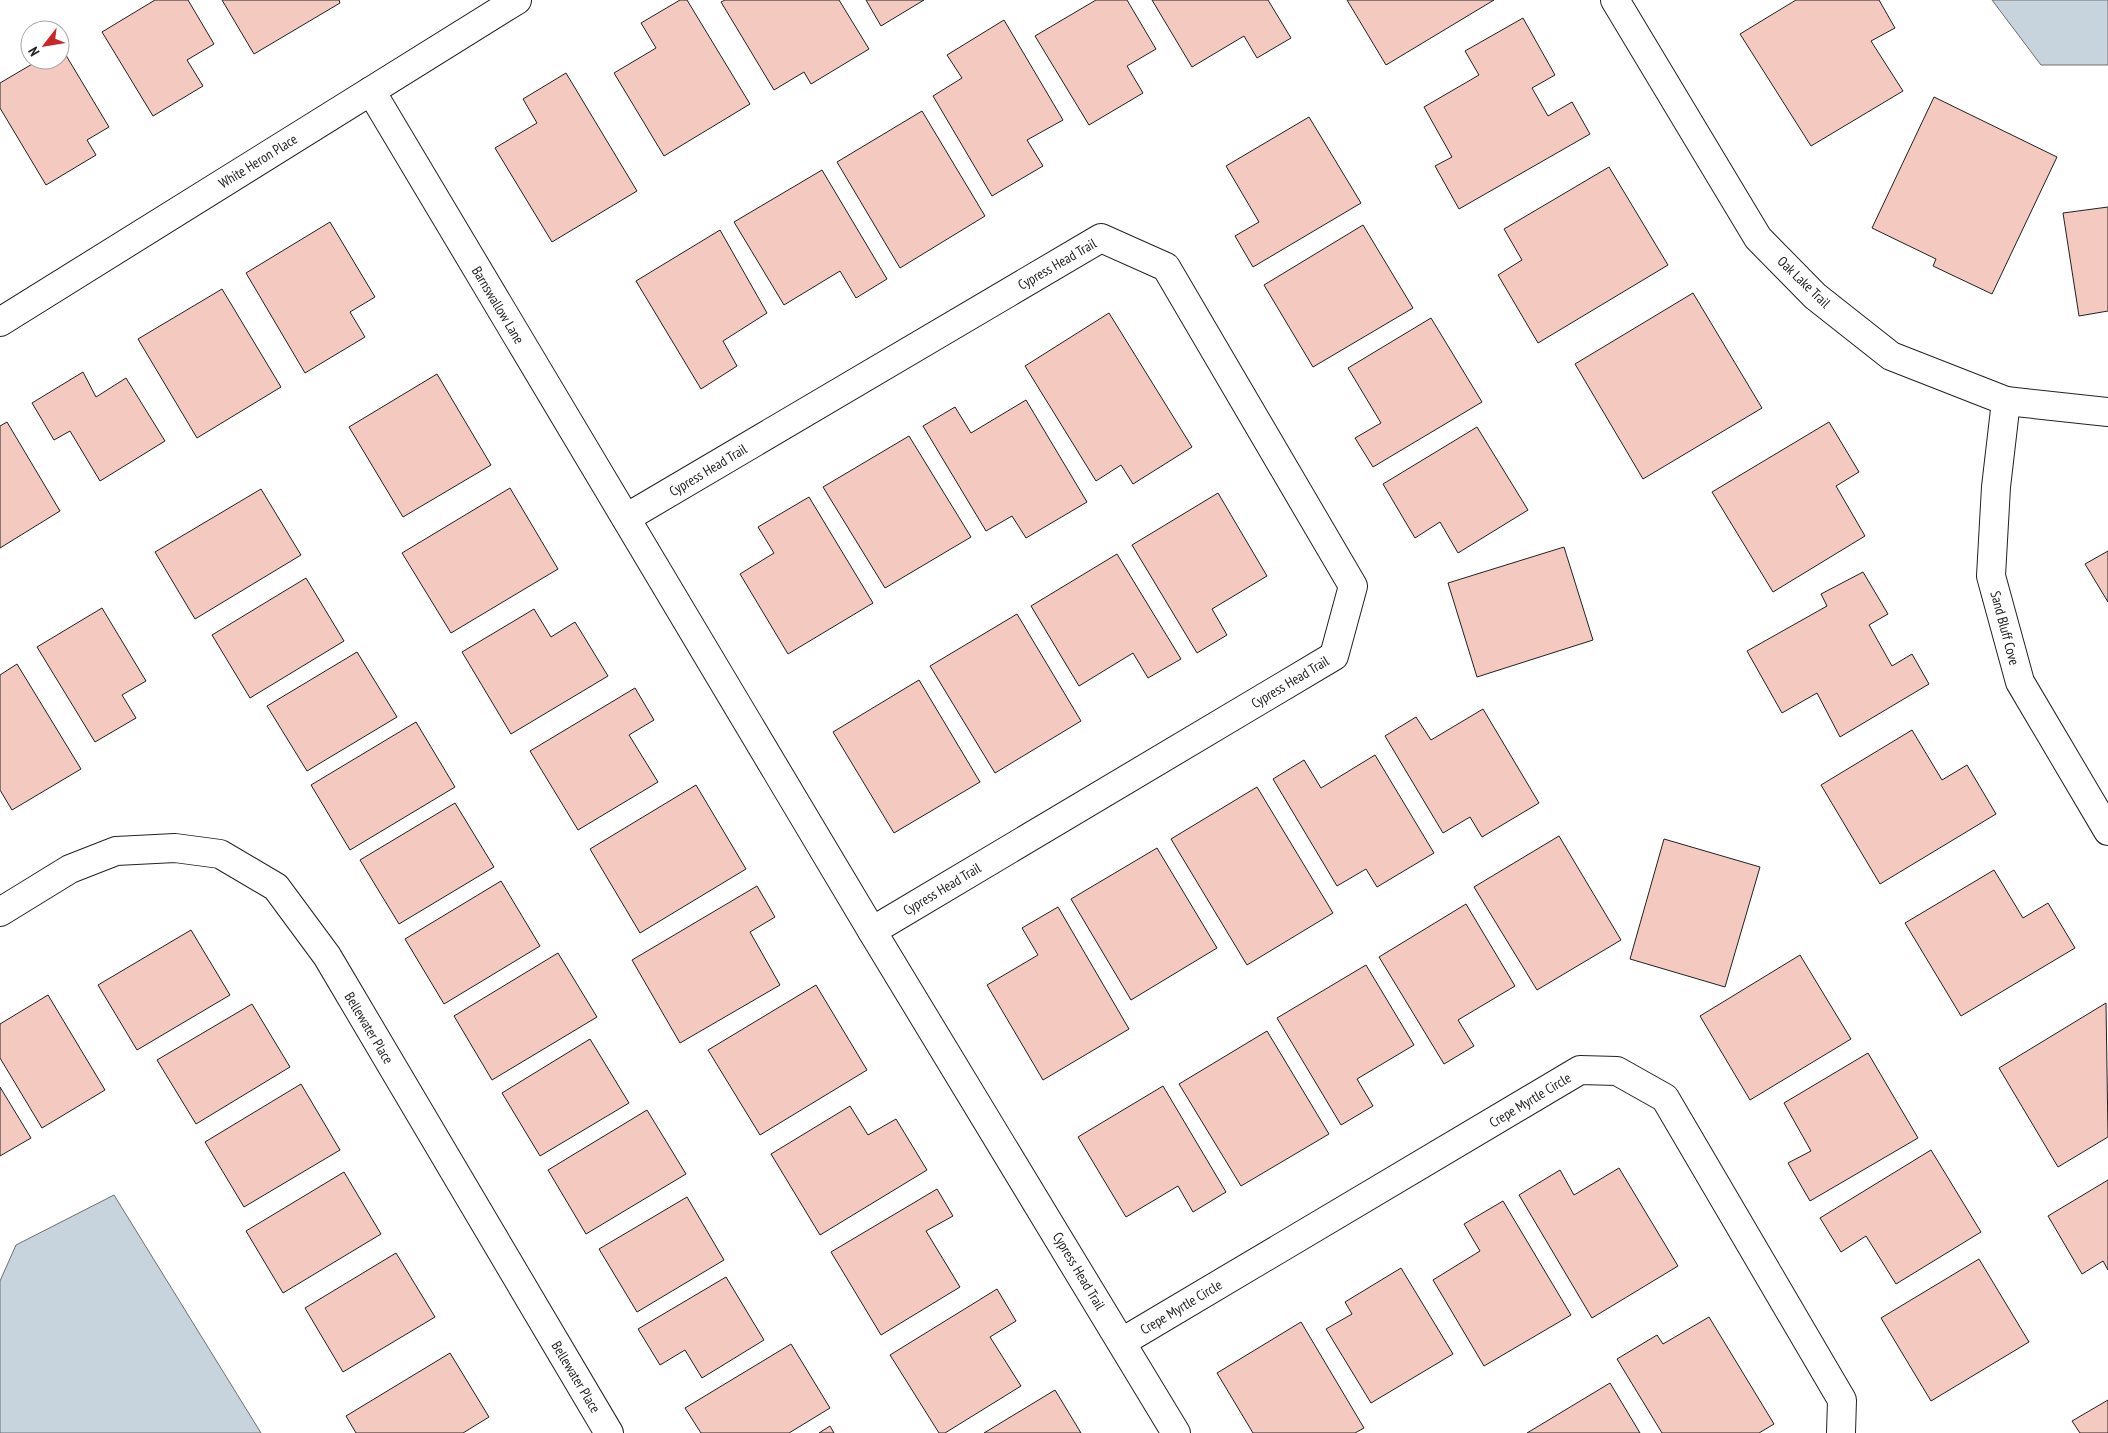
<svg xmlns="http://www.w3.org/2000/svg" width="2108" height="1433" font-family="'PT Sans Narrow',sans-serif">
  <rect width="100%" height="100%" fill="#fff"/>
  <!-- water -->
  <g fill="#c7d3dd" stroke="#6f6f6f">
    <path d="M1992,0H2108V65H2041Z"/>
    <path d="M114,1195L261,1433H0V1281L16,1245Z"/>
  </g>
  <!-- building -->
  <g fill="#f3c9c0" stroke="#222">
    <path d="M155,0H188L214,44L187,60L203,86L153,116L102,32Z"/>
    <path d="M222,0H339L340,3L254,54Z"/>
    <path d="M680,0H687L750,104L664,156L614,73L656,48L641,23Z"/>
    <path d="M725,0H839L869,49L811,84L804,72L774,90L721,2Z"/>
    <path d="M866,0H924L881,26Z"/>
    <path d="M1096,0H1127L1156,49L1127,66L1143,93L1089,125L1035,36Z"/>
    <path d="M1152,0H1268L1291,38L1257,58L1244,36L1192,67Z"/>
    <path d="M1347,0H1494L1386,65Z"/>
    <path d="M1796,0H1879L1895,28L1871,41L1903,91L1811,146L1740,34Z"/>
    <path d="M1523,18L1555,75L1532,88L1548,116L1572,102L1590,134L1459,209L1435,166L1452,157L1424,107L1479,75L1465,51Z"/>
    <path d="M1004,20L1063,120L1027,140L1043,166L992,196L933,96L962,78L947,55Z"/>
    <path d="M61,47L109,127L87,140L96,155L46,185L0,108V83L39,60H60Z"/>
    <path d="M566,73L637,191L552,242L495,148L537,123L523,99Z"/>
    <path d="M1934,97L2057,157L1992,294L1933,266L1936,259L1872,228Z"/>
    <path d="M922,111L985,216L900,268L837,162Z"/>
    <path d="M1309,117L1361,203L1253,267L1235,236L1259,222L1226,166Z"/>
    <path d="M1609,167L1668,265L1538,343L1498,275L1522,260L1504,229Z"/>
    <path d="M822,170L887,279L856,298L840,271L784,305L734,222Z"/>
    <path d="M2108,207V311L2079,316L2063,213Z"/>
    <path d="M330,222L375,297L350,312L365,337L305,373L246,273Z"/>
    <path d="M1363,225L1413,308L1313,367L1264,285Z"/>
    <path d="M720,230L767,313L723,341L737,366L701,389L636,281Z"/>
    <path d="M222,289L281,387L197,438L138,339Z"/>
    <path d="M1693,293L1762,408L1643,479L1575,364Z"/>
    <path d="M1109,313L1192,447L1133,484L1121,465L1096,481L1025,366Z"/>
    <path d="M1431,318L1482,402L1373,467L1355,438L1381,423L1348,368Z"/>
    <path d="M83,372L96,397L126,378L165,441L100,481L70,431L54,440L32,403Z"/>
    <path d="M437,374L491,465L403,517L349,427Z"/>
    <path d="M1026,400L1087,502L1026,538L1012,516L986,531L923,426L955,407L971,433Z"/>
    <path d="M7,422L60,511L0,548V426Z"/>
    <path d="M1829,422L1859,472L1836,486L1865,536L1773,592L1712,492Z"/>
    <path d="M1477,427L1528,510L1458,553L1440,522L1415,538L1383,484Z"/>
    <path d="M909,436L971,537L885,588L823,487Z"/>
    <path d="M510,488L558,569L451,633L402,553Z"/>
    <path d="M261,489L301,555L195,619L155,552Z"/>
    <path d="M1218,493L1267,576L1212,609L1227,635L1197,653L1132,545Z"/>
    <path d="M809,497L873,603L788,654L740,574L774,553L758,527Z"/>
    <path d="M1564,547L1593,640L1477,677L1448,583Z"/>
    <path d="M2108,551V602L2085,564Z"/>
    <path d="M1117,554L1181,659L1148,678L1133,653L1079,686L1031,606Z"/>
    <path d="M1863,572L1888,614L1869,625L1892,666L1912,654L1929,684L1840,737L1817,693L1782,713L1747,651L1827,606L1821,594Z"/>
    <path d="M306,578L344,641L250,698L212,635Z"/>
    <path d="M102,608L146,681L122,695L136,718L95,742L37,647Z"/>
    <path d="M534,609L551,637L575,622L608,676L511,734L462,652Z"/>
    <path d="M1017,614L1081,721L995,773L930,666Z"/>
    <path d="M357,652L397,717L307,771L267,706Z"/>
    <path d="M17,664L81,769L12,810L0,790V675Z"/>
    <path d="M919,680L980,782L894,833L833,732Z"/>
    <path d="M635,688L654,720L629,735L658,782L578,830L530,751Z"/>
    <path d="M1483,709L1539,803L1482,837L1470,817L1443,833L1385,736L1416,717L1431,740Z"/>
    <path d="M416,722L455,787L350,850L311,785Z"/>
    <path d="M1912,730L1942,780L1967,765L1996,814L1880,884L1821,785Z"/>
    <path d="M1375,755L1434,853L1377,887L1366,869L1337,886L1273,779L1304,760L1321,788Z"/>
    <path d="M696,785L746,869L640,933L590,849Z"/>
    <path d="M1257,787L1333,913L1247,965L1171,839Z"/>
    <path d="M455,803L494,867L399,924L360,860Z"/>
    <path d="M1559,836L1621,940L1537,990L1474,887Z"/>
    <path d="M1664,839L1760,867L1725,987L1630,959Z"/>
    <path d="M1157,848L1217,948L1131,1000L1071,899Z"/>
    <path d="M1994,870L2023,918L2048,903L2075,948L1961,1016L1905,923Z"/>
    <path d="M501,881L540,946L444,1004L405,939Z"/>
    <path d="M757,886L775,917L750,932L780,985L680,1043L632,960Z"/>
    <path d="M1466,904L1515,986L1458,1020L1474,1046L1444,1064L1379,957Z"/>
    <path d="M1058,907L1129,1029L1043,1080L987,985L1038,955L1022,928Z"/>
    <path d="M191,930L230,995L137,1050L98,985Z"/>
    <path d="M558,953L597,1017L492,1080L454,1016Z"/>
    <path d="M1800,955L1851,1039L1750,1100L1700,1016Z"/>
    <path d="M1366,965L1414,1045L1357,1079L1373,1106L1341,1125L1277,1018Z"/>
    <path d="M816,985L867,1070L760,1135L708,1050Z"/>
    <path d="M48,995L105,1090L42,1128L0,1058V1024Z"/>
    <path d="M2106,1003L2108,1137L2058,1167L1999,1068Z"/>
    <path d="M252,1004L290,1067L196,1124L157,1060Z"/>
    <path d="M1267,1031L1329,1134L1241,1186L1179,1084Z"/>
    <path d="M590,1039L629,1103L540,1156L502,1093Z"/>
    <path d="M1868,1053L1918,1138L1810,1201L1788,1163L1811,1151L1784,1103Z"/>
    <path d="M301,1084L340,1150L244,1207L205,1142Z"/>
    <path d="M1163,1086L1226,1192L1193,1212L1178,1186L1126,1217L1078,1137Z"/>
    <path d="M0,1087L31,1138L0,1156Z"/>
    <path d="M850,1106L868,1135L896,1119L927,1170L820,1235L771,1154Z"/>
    <path d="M647,1110L686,1174L586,1234L548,1170Z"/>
    <path d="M1931,1150L1981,1232L1896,1284L1866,1236L1841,1252L1820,1218Z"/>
    <path d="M1619,1168L1678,1266L1592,1318L1519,1195L1560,1170L1574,1195Z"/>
    <path d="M344,1172L381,1234L283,1293L246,1231Z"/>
    <path d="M2108,1180V1270L2103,1261L2082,1274L2048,1216Z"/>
    <path d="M937,1189L953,1216L926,1231L960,1287L881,1335L831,1252Z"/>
    <path d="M687,1197L724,1260L637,1312L599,1249Z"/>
    <path d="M1503,1201L1571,1315L1484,1366L1433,1280L1480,1251L1464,1224Z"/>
    <path d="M396,1253L435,1317L343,1372L305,1308Z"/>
    <path d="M1979,1259L2029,1342L1931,1401L1881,1318Z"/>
    <path d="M1401,1268L1453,1354L1371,1403L1326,1329L1352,1314L1345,1302Z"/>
    <path d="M726,1277L764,1340L702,1378L685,1350L660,1365L638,1329Z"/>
    <path d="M997,1289L1016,1321L990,1337L1021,1386L945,1433H939L890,1355Z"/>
    <path d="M1709,1317L1774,1424L1759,1433H1662L1617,1359L1657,1335L1663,1344Z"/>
    <path d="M1301,1322L1364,1428L1355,1433H1253L1217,1373Z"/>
    <path d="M791,1344L830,1408L789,1433H701L685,1408Z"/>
    <path d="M450,1353L489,1417L463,1433H356L346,1416Z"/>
    <path d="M1610,1383L1640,1433H1527Z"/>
    <path d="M1055,1390L1081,1433H984Z"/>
    <path d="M2108,1400V1433H2080L2072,1421Z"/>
    <path d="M830,1426L834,1433H819Z"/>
  </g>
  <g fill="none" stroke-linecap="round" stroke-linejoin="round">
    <defs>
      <g id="street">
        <path d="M1615,0L1758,238L1815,296L1891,356L2006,401L2108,412"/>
        <path d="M371,91L872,931L1176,1433"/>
        <path d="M0,322L517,0"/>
        <path d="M2006,401L1996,487L1991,576L2020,682L2108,831"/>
        <path d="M626,518L1101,238L1166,267L1353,586L1334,656L872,931"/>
        <path d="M0,912L70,869L116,851L175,848L220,854L276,887L327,956L609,1433"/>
        <path d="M1122,1342L1580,1070L1617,1071L1665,1098L1842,1400L1841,1433"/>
      </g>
    </defs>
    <!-- street casing -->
    <use href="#street" stroke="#222" stroke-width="30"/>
    <!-- street -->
    <use href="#street" stroke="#fff" stroke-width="28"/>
  </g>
  <g text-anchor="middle" stroke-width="4" stroke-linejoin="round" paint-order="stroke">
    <!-- street labels -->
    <g font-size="14" fill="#222" stroke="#fff">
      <text transform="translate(258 161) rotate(-32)" y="5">White Heron Place</text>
      <text transform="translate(1057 264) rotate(-30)" y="5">Cypress Head Trail</text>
      <text transform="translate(1804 282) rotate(44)" y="5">Oak Lake Trail</text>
      <text transform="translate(498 305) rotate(59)" y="5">Barnswallow Lane</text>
      <text transform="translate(708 470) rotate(-31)" y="5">Cypress Head Trail</text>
      <text transform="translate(2005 628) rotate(75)" y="5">Sand Bluff Cove</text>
      <text transform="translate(1290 682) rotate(-31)" y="5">Cypress Head Trail</text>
      <text transform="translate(942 889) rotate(-31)" y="5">Cypress Head Trail</text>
      <text transform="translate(369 1028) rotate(59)" y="5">Bellewater Place</text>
      <text transform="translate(1530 1100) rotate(-31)" y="5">Crepe Myrtle Circle</text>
      <text transform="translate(1079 1271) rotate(59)" y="5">Cypress Head Trail</text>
      <text transform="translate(1181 1307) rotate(-31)" y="5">Crepe Myrtle Circle</text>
      <text transform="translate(576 1377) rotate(59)" y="5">Bellewater Place</text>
    </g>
  </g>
  <!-- north arrow -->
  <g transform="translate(45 45) rotate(239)"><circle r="24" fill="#ffffff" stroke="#a7a7a7"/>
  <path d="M0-4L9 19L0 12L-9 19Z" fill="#c62828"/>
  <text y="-8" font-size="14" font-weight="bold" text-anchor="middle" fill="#222222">N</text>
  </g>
</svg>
